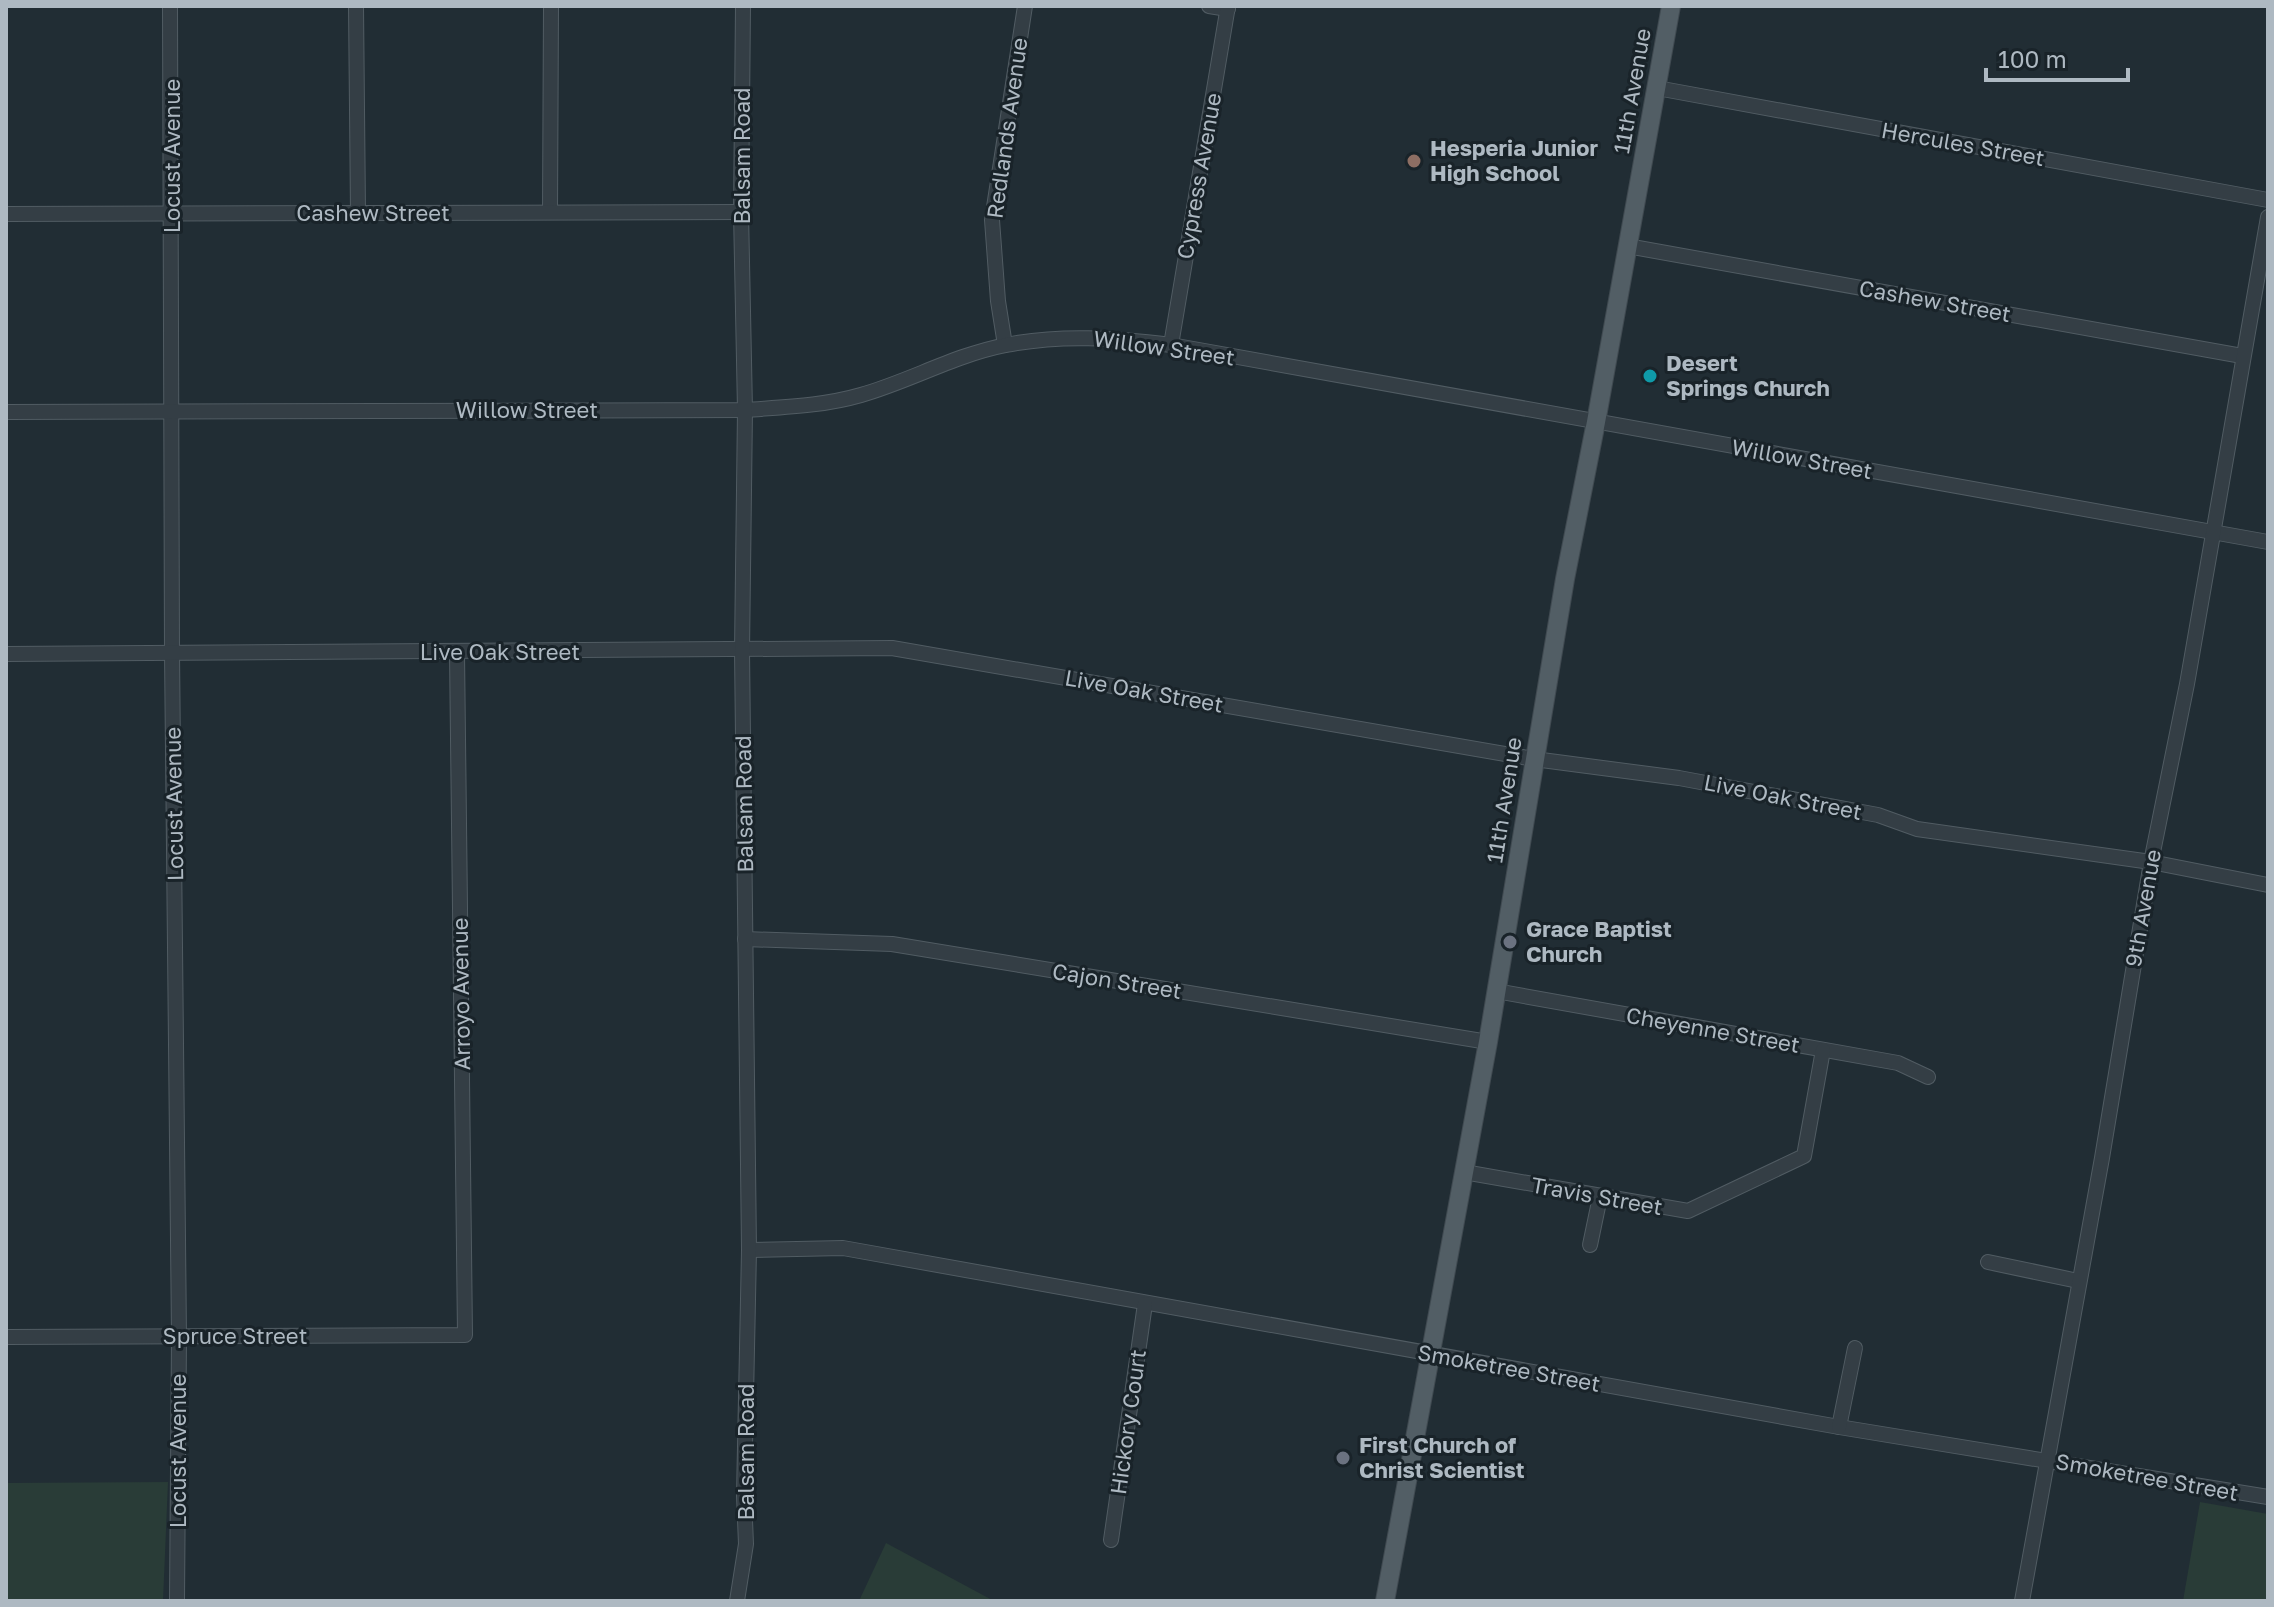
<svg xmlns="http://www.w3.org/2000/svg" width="2274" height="1607" font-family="'Golos Text',sans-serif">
  <rect width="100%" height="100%" fill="#212d34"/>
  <!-- green -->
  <g fill="#293c37">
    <path d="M168,1482L163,1601H6V1483Z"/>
    <path d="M2200,1502L2268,1514V1601H2183Z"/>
    <path d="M886,1543L994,1601H859Z"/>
  </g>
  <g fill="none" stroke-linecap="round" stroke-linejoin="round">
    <defs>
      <g id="minor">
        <path d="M170,6L172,653L179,1337L177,1601"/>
        <path d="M356,6L358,213"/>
        <path d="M1209,6L1228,9"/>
        <path d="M1657,88L2268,200"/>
        <path d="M550,212L551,6"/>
        <path d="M6,214L741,212"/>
        <path d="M1627,246L2242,356"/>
        <path d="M1005,345L998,301L992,220L1025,6"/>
        <path d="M1171,345L1228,6"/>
        <path d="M6,412L745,410C784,407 823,406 861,395C910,381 955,355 1006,345C1062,334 1115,338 1171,345L2268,542"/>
        <path d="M6,654L892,648L1534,759L1679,778L1878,815L1917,829L2151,862L2268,885"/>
        <path d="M745,939L892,944L1488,1042"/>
        <path d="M1496,991L1898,1063L1928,1077"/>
        <path d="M1464,1172L1688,1211L1804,1156L1823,1050"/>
        <path d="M1590,1245L1600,1197"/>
        <path d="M749,1250L843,1248L1839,1427L2268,1497"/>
        <path d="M1988,1262L2078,1281"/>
        <path d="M6,1337L465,1335L457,653"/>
        <path d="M1839,1427L1855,1348"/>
        <path d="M1111,1540L1145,1304"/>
        <path d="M737,1601L746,1544L744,1496L749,1250L742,651L745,410L741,212L743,6"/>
        <path d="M2022,1601L2102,1158L2151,862L2187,684L2268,217"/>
      </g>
      <path id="major" d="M1385,1601L1488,1042L1565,579L1596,422L1671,6"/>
    </defs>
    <!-- minor casing -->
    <use href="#minor" stroke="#515c63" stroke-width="16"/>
    <!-- major casing -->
    <use href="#major" stroke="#404a51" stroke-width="20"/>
    <!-- minor -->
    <use href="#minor" stroke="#343e45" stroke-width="14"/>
    <!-- major -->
    <use href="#major" stroke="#525e65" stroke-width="18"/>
  </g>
  <!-- markers -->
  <circle fill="#8d6e63" stroke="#192329" stroke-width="3" cx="1414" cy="161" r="8"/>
  <circle fill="#0f9aa8" stroke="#192329" stroke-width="3" cx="1650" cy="376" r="8"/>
  <g fill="#6b7280" stroke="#192329" stroke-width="3">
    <circle cx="1510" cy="942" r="8"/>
    <circle cx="1343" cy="1458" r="8"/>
  </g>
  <g text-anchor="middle" stroke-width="6" stroke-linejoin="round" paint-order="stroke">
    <!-- street labels -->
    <g font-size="22" fill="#aeb9c2" stroke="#192329">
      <text transform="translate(1632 91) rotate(-80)" y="8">11th Avenue</text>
      <text transform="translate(1007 128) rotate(-82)" y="8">Redlands Avenue</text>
      <text transform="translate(1963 144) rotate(10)" y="8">Hercules Street</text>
      <text transform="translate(172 156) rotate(-90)" y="8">Locust Avenue</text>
      <text transform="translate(742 156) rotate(-90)" y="8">Balsam Road</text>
      <text transform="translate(1199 176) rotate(-80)" y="8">Cypress Avenue</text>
      <text x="373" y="221">Cashew Street</text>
      <text transform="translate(1935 301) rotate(10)" y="8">Cashew Street</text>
      <text transform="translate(1164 348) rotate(8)" y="8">Willow Street</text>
      <text x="527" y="418">Willow Street</text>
      <text transform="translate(1802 459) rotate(10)" y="8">Willow Street</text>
      <text x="500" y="660">Live Oak Street</text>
      <text transform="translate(1144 691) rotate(10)" y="8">Live Oak Street</text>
      <text transform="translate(1783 797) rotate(11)" y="8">Live Oak Street</text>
      <text transform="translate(1504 800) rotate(-81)" y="8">11th Avenue</text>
      <text transform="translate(174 804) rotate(-91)" y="8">Locust Avenue</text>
      <text transform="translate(744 804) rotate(-91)" y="8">Balsam Road</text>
      <text transform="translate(2143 908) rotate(-80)" y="8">9th Avenue</text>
      <text transform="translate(1117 981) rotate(9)" y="8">Cajon Street</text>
      <text transform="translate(461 994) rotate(-91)" y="8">Arroyo Avenue</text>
      <text transform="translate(1713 1030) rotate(10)" y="8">Cheyenne Street</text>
      <text transform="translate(1597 1196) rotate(10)" y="8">Travis Street</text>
      <text x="235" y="1344">Spruce Street</text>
      <text transform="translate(1509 1368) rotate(10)" y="8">Smoketree Street</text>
      <text transform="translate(1128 1422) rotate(-82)" y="8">Hickory Court</text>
      <text transform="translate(178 1451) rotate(-90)" y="8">Locust Avenue</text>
      <text transform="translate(746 1452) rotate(-90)" y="8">Balsam Road</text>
      <text transform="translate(2147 1477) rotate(10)" y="8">Smoketree Street</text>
    </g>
    <!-- poi labels -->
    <g font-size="22" font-weight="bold" fill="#aeb9c2" stroke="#192329" text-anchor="start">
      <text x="1430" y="156">Hesperia Junior<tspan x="1430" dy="25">High School</tspan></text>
      <text x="1666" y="371">Desert<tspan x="1666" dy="25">Springs Church</tspan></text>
      <text x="1526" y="937">Grace Baptist<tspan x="1526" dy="25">Church</tspan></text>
      <text x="1359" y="1453">First Church of<tspan x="1359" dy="25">Christ Scientist</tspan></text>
    </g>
  </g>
  <!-- border -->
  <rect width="2274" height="1607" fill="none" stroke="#aeb9c2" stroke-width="16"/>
  <!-- scale -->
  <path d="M1986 68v12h142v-12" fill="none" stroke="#aeb9c2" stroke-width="4"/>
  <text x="1998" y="68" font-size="24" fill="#aeb9c2" stroke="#192329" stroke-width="6" paint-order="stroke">100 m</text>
</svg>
